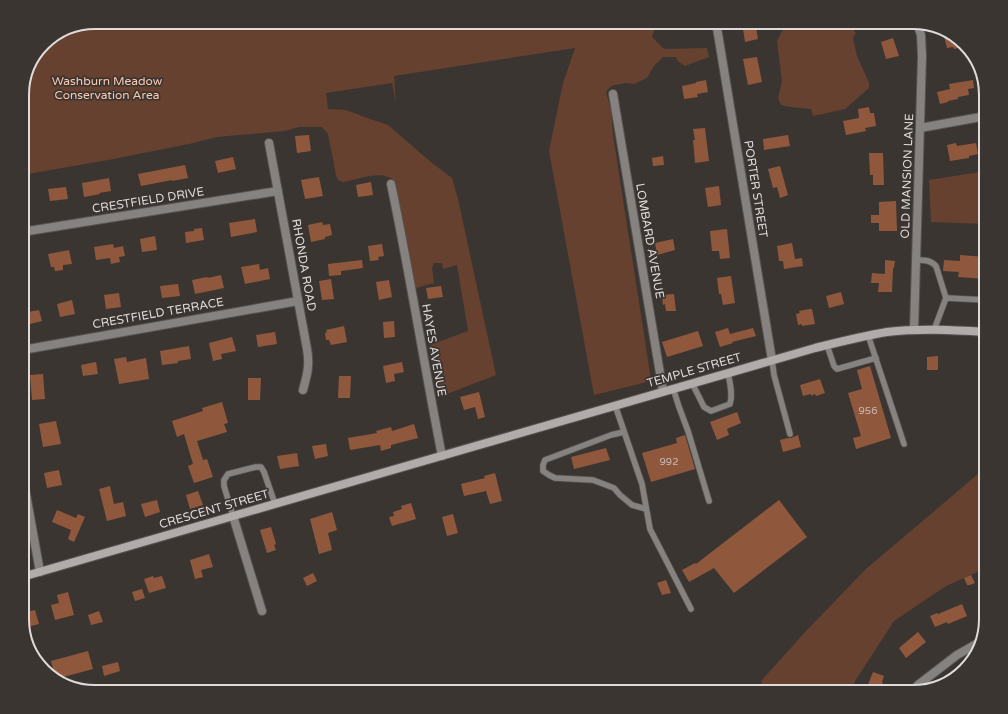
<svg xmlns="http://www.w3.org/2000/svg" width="1008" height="714" font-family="'Varela Round',sans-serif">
  <rect width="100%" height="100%" fill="#3b3532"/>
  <!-- green -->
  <g fill="#66412f">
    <path d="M95,22H657L652,37L664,49L707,48L709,57L685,66L678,61L676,57H663L654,66L647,78L634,84L626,83L611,86L606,92L611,110L613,135L650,373L651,381L594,395L549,151L563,83L575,48L394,76L396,103L392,83L326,93L328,109L346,110L370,119L388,125L432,163L452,178L458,199L496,375L439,397L430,345L468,331L457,265L443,269L442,263H434L432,268L434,283L416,288L404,239L396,182C381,168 360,180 343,182L338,180L336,175L328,134L322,127H300L284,131L217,137L189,144L108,160L22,175V90L30,62L47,40Z"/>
    <path d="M787,22H850L851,25L856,34L854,35L853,38L857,56L869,83V88L845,109L813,116L811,109L790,107L781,105L778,98L782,81L777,41L781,33L786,26Z"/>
    <path d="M986,171V224L931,222L929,180Z"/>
    <path d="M986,472V568L946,586L894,621L855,681L852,692H765L761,681L806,631L866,569L978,474Z"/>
  </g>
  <!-- building -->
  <g fill="#8f583d">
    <path d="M742,22H755L758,39L745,42Z"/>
    <path d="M951,35L957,37L965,46L954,49L953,47L947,48L944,36Z"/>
    <path d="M893,38L899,56L886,59L881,42Z"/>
    <path d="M757,57L762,82L748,85L743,59Z"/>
    <path d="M706,80L708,92L697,94L698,97L684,99L682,86L696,83V82Z"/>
    <path d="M973,80L974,88L968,89L969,95L958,97V99L948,101V102L940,104L937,92L950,89L949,84Z"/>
    <path d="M869,107L870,113H874L876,126L865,128L866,131L846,135L843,121L859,118L858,109Z"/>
    <path d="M705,128L709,161L695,163L693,140H695L693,129Z"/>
    <path d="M309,135L311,151L297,153L295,136Z"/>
    <path d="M788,135L790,146L764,150L763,139Z"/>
    <path d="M956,143L957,146L976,143L978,154L969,156V158L950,161L947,145Z"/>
    <path d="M869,153H883L884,185H873V175H870Z"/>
    <path d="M663,156L664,165L653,166L652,158Z"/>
    <path d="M233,157L236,169L218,173L215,161Z"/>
    <path d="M185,165L188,178L172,181V180L141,186L138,174Z"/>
    <path d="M780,166L788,195L780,198L777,187L773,188L768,169Z"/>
    <path d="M319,177L323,196L305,199L301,180Z"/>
    <path d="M109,178L111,191L99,193L100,194L84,197L82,183Z"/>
    <path d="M371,182L373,195L358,197L356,185Z"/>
    <path d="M719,186L721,205L708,207L705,188Z"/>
    <path d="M66,187L68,199L50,201L48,189Z"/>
    <path d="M896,201L897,231H879V223H871V215H879V202Z"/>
    <path d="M255,219L257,232L231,237L229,223Z"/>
    <path d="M322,222L323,225L330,224L332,235L325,237V239L311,242L308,225Z"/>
    <path d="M202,228L204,240L186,243L185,232L194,231V229Z"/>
    <path d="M727,229L730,258L720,259L719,251H712L710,231Z"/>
    <path d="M155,236L157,250L142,252L140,239Z"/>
    <path d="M673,239L675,250L657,255L655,243Z"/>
    <path d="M792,243L795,259L802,258L803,266L784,269L783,261H779L777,246Z"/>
    <path d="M113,244L114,248L123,246L125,256L119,257L120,262L111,264L110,258L96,260L94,247Z"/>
    <path d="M382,244L384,256L378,257L379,260L370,261L368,246Z"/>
    <path d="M69,250L72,264L63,265V270L55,271L54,267H51L48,254Z"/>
    <path d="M960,255L986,257V279L958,277L959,272L943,271L944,260L960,261Z"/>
    <path d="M362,260L363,268L341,271V275L329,276L328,264Z"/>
    <path d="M885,260L895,261L894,268H893L892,292H878L879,283H871L872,273L885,274Z"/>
    <path d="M259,264L260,270L268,268L270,279L245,284L241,267Z"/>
    <path d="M221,275L224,288L195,294L192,280L207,277L208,278Z"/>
    <path d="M731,276L735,303L723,305L721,294H719L717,278Z"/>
    <path d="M331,279L334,299L322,300L319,281Z"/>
    <path d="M389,280L392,297L379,300L376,282Z"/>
    <path d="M178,284L180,296L162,298L160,286Z"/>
    <path d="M441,286L443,297L428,299L426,288Z"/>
    <path d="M841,292L844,304L829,308L826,296Z"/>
    <path d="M119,293L121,307L106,309L104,295Z"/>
    <path d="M674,294L676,311H666L665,304L663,305L662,295Z"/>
    <path d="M72,300L75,314L60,317L57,304Z"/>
    <path d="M810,309H812L815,324L802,326V324L798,325L796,314L800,313L799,311Z"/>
    <path d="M39,310L42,321L22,326V313Z"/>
    <path d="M394,321L395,337L384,338L383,322Z"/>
    <path d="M344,326L347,342L331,345L329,340H326L325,333L327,332L326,330Z"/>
    <path d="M728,328L730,334L753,328L756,336L732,342L733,343L720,347L715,332Z"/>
    <path d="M698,331L703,346L667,357L662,342Z"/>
    <path d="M275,332L277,344L258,347L256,335Z"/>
    <path d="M232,337L236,351L221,354L222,359L213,361L209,343Z"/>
    <path d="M189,346L191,359L178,361V363L162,365L160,351Z"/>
    <path d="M938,356V370H927V357Z"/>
    <path d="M126,357L127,362L146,358L149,379L119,384L114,359Z"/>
    <path d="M96,362L98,374L83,376L81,365Z"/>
    <path d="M402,362L404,372L394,374L395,381L386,383L383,366Z"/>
    <path d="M870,366L891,438L856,449L853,438L861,436L848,393L862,389L857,370Z"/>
    <path d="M43,374L45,399L32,400L30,375Z"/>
    <path d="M339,376H351L350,398H338Z"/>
    <path d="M248,378H261L260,400H248Z"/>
    <path d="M820,379L825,393L816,396L815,394L811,396V394L803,396L800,385Z"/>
    <path d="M479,392L485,417L478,419L475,407L464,410L460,397Z"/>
    <path d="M222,402L228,423L224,424L227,432L197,441L203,460L207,459L213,477L194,483L188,466L193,464L184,434L177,437L172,421L203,411L202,408Z"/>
    <path d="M737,412L741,423L727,429L729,435L717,440L710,422Z"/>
    <path d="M56,421L61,444L43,447L39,424Z"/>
    <path d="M414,424L418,438L391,445V448L381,451L380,445L350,450L348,438L377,433L376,431L391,427L392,431Z"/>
    <path d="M685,435L695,469L651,482L642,453L677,443L676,438Z"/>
    <path d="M798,435L801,447L783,452L780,440L788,438H791Z"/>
    <path d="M326,444L328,456L315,459L312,446Z"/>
    <path d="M606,448L610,460L574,469L571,457Z"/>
    <path d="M297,453L299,466L280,469L277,456Z"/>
    <path d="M59,470L62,485L47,488L44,473Z"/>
    <path d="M495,473L502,501L490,504L486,491L464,496L461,484L485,478L484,476Z"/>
    <path d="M110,486L114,504L123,502L126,516L107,521L99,489Z"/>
    <path d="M198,491L203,505L190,509L186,495Z"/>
    <path d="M157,500L160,512L145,517L141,504Z"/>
    <path d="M779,500L807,537L734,593L714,568L689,582L682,570L695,563L696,564Z"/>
    <path d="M411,503L416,519L392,526L389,517L394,516L393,512L402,509L401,506Z"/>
    <path d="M57,510L76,518L78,514L85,517L74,542L68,539L71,530L52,522Z"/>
    <path d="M332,512L337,530L328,533L332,550L319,554L310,519Z"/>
    <path d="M453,514L458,533L447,536L442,517Z"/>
    <path d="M271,527L276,544L274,545L276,550L267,553L260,530Z"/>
    <path d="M209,554L213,567L201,570L203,577L195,579L190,560Z"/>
    <path d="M313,573L317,581L307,586L303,578Z"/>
    <path d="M971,575L975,583L970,585H967L964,578Z"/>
    <path d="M153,576L154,578L162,576L166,588L149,593L144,579Z"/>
    <path d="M666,580L671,593L662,595L657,583Z"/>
    <path d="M142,589L145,598L135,601L132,592Z"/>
    <path d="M68,592L74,615L55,620L51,605L59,603L57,595Z"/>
    <path d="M962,604L967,616L948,624L947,622L935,627L930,616L937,613L938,614Z"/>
    <path d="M35,610L39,624L23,628L22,624V613Z"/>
    <path d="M99,611L103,622L91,625L88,615Z"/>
    <path d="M918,632L926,642L906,658L899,648Z"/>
    <path d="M88,651L93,669L56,679L51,661Z"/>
    <path d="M118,662L120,671L104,676L102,666Z"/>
    <path d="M873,672L884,676L882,682H883L879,692H865Z"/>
  </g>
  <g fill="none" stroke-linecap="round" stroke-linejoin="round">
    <defs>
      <g id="service">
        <path d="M916,260C925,260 930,260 936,266L946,298"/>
        <path d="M934,330L946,298L986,300"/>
        <path d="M868,335L904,444"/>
        <path d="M827,345L834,366L837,369L876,358"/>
        <path d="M772,360L774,375L790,434"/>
        <path d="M692,383L704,407L711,411L730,404C733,394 730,383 728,373"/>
        <path d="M673,388L679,407L688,431L709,501"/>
        <path d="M615,405L642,484L650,529L691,609"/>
        <path d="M624,432L611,435L545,460L543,465V471L549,475L555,478L593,480L614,488L620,495L632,505L646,509"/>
        <path d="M233,516L224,486V480L228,474L256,467H261L264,472L275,504"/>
      </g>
      <g id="minor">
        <path d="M716,22L772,360"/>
        <path d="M613,94L663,391"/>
        <path d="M920,128L986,116"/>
        <path d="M269,143L307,349C310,366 307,375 303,390"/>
        <path d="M391,184C410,274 424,365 442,456"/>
        <path d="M22,232L278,191"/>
        <path d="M914,330L922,56L921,35L917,23"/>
        <path d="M22,351L28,349L298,301"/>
        <path d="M22,472L40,572"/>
        <path d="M233,516L262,611"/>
        <path d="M912,692L918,685L957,655L978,643"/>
      </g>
      <path id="secondary" d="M22,577L815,348C839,342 863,336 887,332C920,328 953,330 986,332"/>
    </defs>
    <!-- service casing -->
    <use href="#service" stroke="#595350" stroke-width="7"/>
    <!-- minor casing -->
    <use href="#minor" stroke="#595350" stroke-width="10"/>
    <!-- secondary casing -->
    <use href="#secondary" stroke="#595350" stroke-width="10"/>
    <!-- service -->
    <use href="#service" stroke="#858280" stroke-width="5.5"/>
    <!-- minor -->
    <use href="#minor" stroke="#858280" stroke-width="8"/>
    <!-- secondary -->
    <use href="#secondary" stroke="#b1acaa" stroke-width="8"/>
  </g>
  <g text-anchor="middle" stroke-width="3.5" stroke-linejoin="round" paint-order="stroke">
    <!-- number labels -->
    <g font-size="10" fill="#cbbab3">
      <text x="868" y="414">956</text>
      <text x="669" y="465">992</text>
    </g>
    <!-- park labels -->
    <g font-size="12" fill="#fdc8b0" stroke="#3b3532">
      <text x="107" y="85">Washburn Meadow<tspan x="107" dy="14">Conservation Area</tspan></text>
    </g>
    <!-- street labels -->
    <g font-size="12" fill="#dfdbda" stroke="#3b3532">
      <text transform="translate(907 176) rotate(-88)" y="4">OLD MANSION LANE</text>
      <text transform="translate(756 189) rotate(81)" y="4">PORTER STREET</text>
      <text transform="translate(148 200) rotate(-9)" y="4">CRESTFIELD DRIVE</text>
      <text transform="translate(650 241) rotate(80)" y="4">LOMBARD AVENUE</text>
      <text transform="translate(304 265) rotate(80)" y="4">RHONDA ROAD</text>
      <text transform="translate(158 313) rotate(-10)" y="4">CRESTFIELD TERRACE</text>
      <text transform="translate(434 350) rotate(80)" y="4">HAYES AVENUE</text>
      <text transform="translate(694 370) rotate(-16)" y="4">TEMPLE STREET</text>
      <text transform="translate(214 509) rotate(-16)" y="4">CRESCENT STREET</text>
    </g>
  </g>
  <!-- crop -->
  <path d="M0 0H1008V714H0ZM95 29H913A66 66 0 0 1 979 95V619A66 66 0 0 1 913 685H95A66 66 0 0 1 29 619V95A66 66 0 0 1 95 29Z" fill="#3b3532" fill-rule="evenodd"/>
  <path fill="none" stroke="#dfdbda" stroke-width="2" d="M95 29H913A66 66 0 0 1 979 95V619A66 66 0 0 1 913 685H95A66 66 0 0 1 29 619V95A66 66 0 0 1 95 29Z"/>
</svg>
